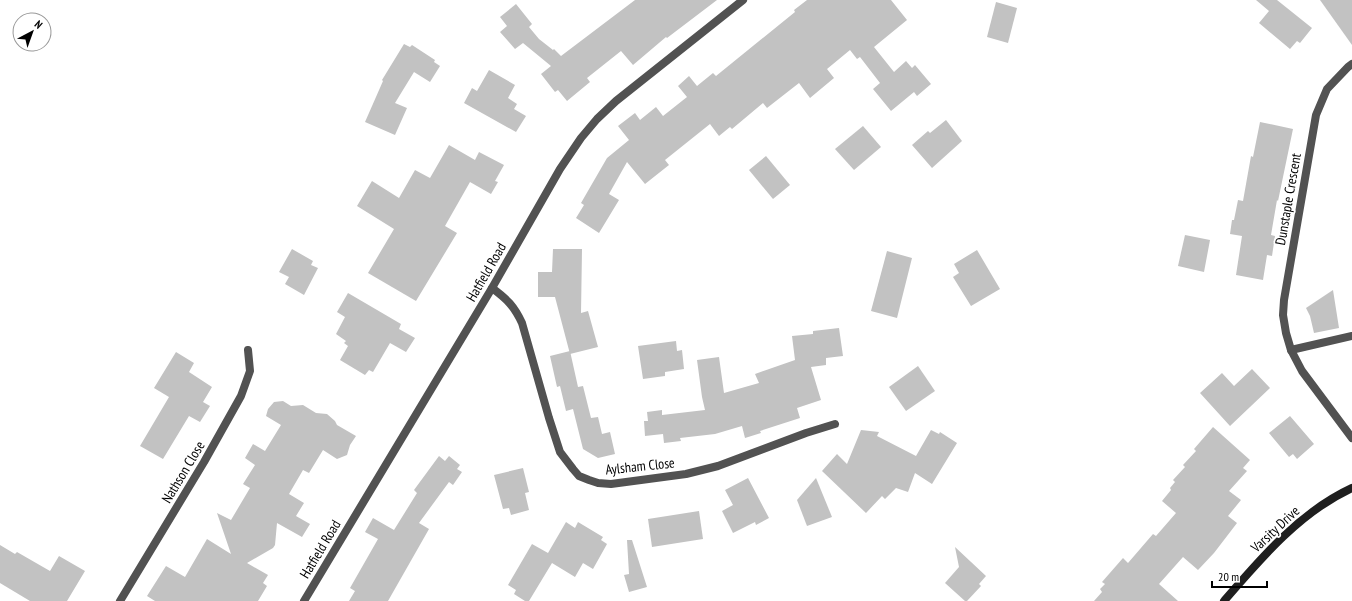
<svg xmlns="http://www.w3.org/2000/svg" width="1352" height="601" font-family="'PT Sans Narrow',sans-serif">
  <rect width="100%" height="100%" fill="#fff"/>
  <!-- building -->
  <g fill="#c2c2c2">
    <path d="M635,0H717L667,38L666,37L633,65L621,51L587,78L590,82L567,101L558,90L555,92L541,74L551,66L523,43L515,49L500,32L507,26L500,17L516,4L532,24L529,27L539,39L553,50L554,49L561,56Z"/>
    <path d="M807,0H891L907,20L874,47L894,72L906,61L912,68L915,65L931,84L917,96L914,92L891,111L873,89L880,83L860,57L857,59L850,50L827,69L834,78L810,98L799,83L767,108L763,103L732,129L730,127L719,136L710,124L665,160L669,165L645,184L627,162L609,194L619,200L599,233L576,218L584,205L581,203L607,158L629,140L618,126L635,113L640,120L656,107L663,116L687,97L678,86L689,76L697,86L713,73L716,76L795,12L794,10Z"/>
    <path d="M1256,0H1277L1312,28L1300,43L1297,41L1290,49L1259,23L1269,11Z"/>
    <path d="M1320,0H1352V45Z"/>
    <path d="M996,2L1017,8L1008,43L987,37Z"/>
    <path d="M404,44L410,47L412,45L435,60L434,62L440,66L430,82L414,72L395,103L407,108L395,135L365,122L383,81L382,80Z"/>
    <path d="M489,70L515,85L508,98L517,104L514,109L526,116L516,132L464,103L472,88L477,91Z"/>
    <path d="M946,120L962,141L932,168L912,145L928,131L930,133Z"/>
    <path d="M1260,122L1293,129L1278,201L1277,200L1271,235L1275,236L1272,256L1267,255L1263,280L1236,275L1242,236L1230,234L1232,220H1234L1238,200L1243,201L1251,156L1253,157Z"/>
    <path d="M863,126L881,147L854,170L835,149Z"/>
    <path d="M449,145L475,160L479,152L504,165L495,181L498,182L491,194L470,182L445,226L457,233L416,301L368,273L394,229L357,206L372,181L399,198L415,170L430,178Z"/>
    <path d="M766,156L790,185L773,199L749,170Z"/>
    <path d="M1185,235L1210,240L1204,272L1178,266Z"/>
    <path d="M292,249L313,261L311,265L318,268L304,295L285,284L289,277L279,272Z"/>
    <path d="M553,249H582L581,313L588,311L598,347L570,354L555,297H538V272H552Z"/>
    <path d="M977,250L1000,289L971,306L953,277L959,273L954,264Z"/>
    <path d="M887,251L912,258L897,318L871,311Z"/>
    <path d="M1333,290L1339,328L1314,333L1310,316L1306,308Z"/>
    <path d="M348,293L401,324L399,329L415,338L406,352L390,343L373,372L369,370L365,375L340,360L348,346L344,343L346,341L336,334L345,317L337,312Z"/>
    <path d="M839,328L843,356L826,358V365L811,367L821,400L797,408L800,418L760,431L761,433L745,438L742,426L715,434L680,438L681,441L664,443L663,434L645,436L644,421H648L647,412L662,410V415L705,410L702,397L697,360L719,357L724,393L759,383L755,374L795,360L792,336L813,334V331Z"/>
    <path d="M676,341L677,351L682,350L684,369L665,372V376L643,379L638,346Z"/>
    <path d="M570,351L578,387L583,386L591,418L598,417L602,434L610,432L615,454L598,458L583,449L573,409L566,411L560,386L557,387L550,356Z"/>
    <path d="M176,352L194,363L189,372L212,387L203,402L210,406L200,422L189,416L163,459L140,446L169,397L154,388Z"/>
    <path d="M918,366L935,391L906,411L889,387Z"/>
    <path d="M1252,369L1270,388L1230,426L1200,393L1222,373L1234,386Z"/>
    <path d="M283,401L291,406L303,405L316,413L327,414L335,421L337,425L356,436L350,445L347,455L337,459L323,450L309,473L303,470L289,494L304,503L296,516L310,524L302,537L277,523L275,545L273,548L247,563L268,575L263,583L267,586L258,601H155L147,596L166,566L185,577L207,539L231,554L217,513L231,520L250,488L243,484L255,465L245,458L253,444L265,451L281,425L266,416L268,409L274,402Z"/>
    <path d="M1290,416L1314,444L1297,459L1293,454L1289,457L1269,433Z"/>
    <path d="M1213,427L1250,460L1243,468L1247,471L1229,491L1241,500L1228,516L1237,523L1214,553L1198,570L1183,557L1159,584L1178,601H1094L1102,592L1100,589L1105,584L1102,582L1123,558L1128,563L1153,534L1156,536L1176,513L1162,501L1171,490L1170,488L1175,482L1173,480L1185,467L1183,465L1196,451L1194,449Z"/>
    <path d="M861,430L879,432L877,436L916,456L931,430L939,434L940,432L957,443L932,484L915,473L908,492L896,488L885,499L882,496L866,513L822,471L837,454L847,464Z"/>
    <path d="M439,456L445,461L449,456L460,465L457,469L462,472L453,485L449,482L419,523L429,529L388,601H349L355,591L350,588L378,539L365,532L373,518L394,530L417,493L414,490Z"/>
    <path d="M523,468L529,492L525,493L529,510L511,515L509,508L503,509L494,475Z"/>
    <path d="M748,478L769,518L756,525L755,522L733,533L722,511L733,505L725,490Z"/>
    <path d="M816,478L832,517L807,526L797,500Z"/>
    <path d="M699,511L703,539L652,547L648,519Z"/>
    <path d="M566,522L575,528L578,522L603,537L601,540L607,544L593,569L583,563L575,577L552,563L529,601H525L514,594L516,590L508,585L532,544L548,553Z"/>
    <path d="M627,540H632L647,587L629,592L624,575L629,574Z"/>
    <path d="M0,545L15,554L17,552L50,571L59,556L85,571L67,601H30L0,583Z"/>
    <path d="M955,547L986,576L979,584L981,586L967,601H965L945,583L959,567Z"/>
  </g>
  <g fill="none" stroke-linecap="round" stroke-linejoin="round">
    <!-- street -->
    <g stroke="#525252" stroke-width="8">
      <path d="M1352,64L1348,67L1327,89L1316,115L1284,300L1283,315L1286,333L1291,350L1302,371L1352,438"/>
      <path d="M492,288C507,299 514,306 522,323L549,418L560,452L573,469L579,476L589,480L598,483L611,484L686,474L718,466L806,433L835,424"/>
      <path d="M1291,350L1352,336"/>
      <path d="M120,601L204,462L241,396L250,371L248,350"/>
      <path d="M304,601L492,288L560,169L581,138L597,119L616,101L743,0"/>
    </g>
    <!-- secondary -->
    <path stroke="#1f1f1f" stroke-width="8" d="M1224,601C1261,558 1300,512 1352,488"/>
  </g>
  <g text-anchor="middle" stroke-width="3.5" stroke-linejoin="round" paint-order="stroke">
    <!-- street labels -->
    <g font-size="14" fill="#000" stroke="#fff">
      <text transform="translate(1288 199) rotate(-80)" y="5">Dunstaple Crescent</text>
      <text transform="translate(486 272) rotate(-60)" y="5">Hatfield Road</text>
      <text transform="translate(640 466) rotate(-6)" y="5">Aylsham Close</text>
      <text transform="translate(183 472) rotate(-59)" y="5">Nathson Close</text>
      <text transform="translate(1275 529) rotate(-43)" y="5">Varsity Drive</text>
      <text transform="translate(320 549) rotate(-59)" y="5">Hatfield Road</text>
    </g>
  </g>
  <!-- north arrow -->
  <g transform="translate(32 32) rotate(41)"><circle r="19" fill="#ffffff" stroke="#999999"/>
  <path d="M0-3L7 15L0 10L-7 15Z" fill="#000000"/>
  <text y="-6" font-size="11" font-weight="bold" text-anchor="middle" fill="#000000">N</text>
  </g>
  <!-- scale -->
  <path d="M1212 581v6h55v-6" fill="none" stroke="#000000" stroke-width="2"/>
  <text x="1218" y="581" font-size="12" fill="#000000" stroke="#ffffff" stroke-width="3" paint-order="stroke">20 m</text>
</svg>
